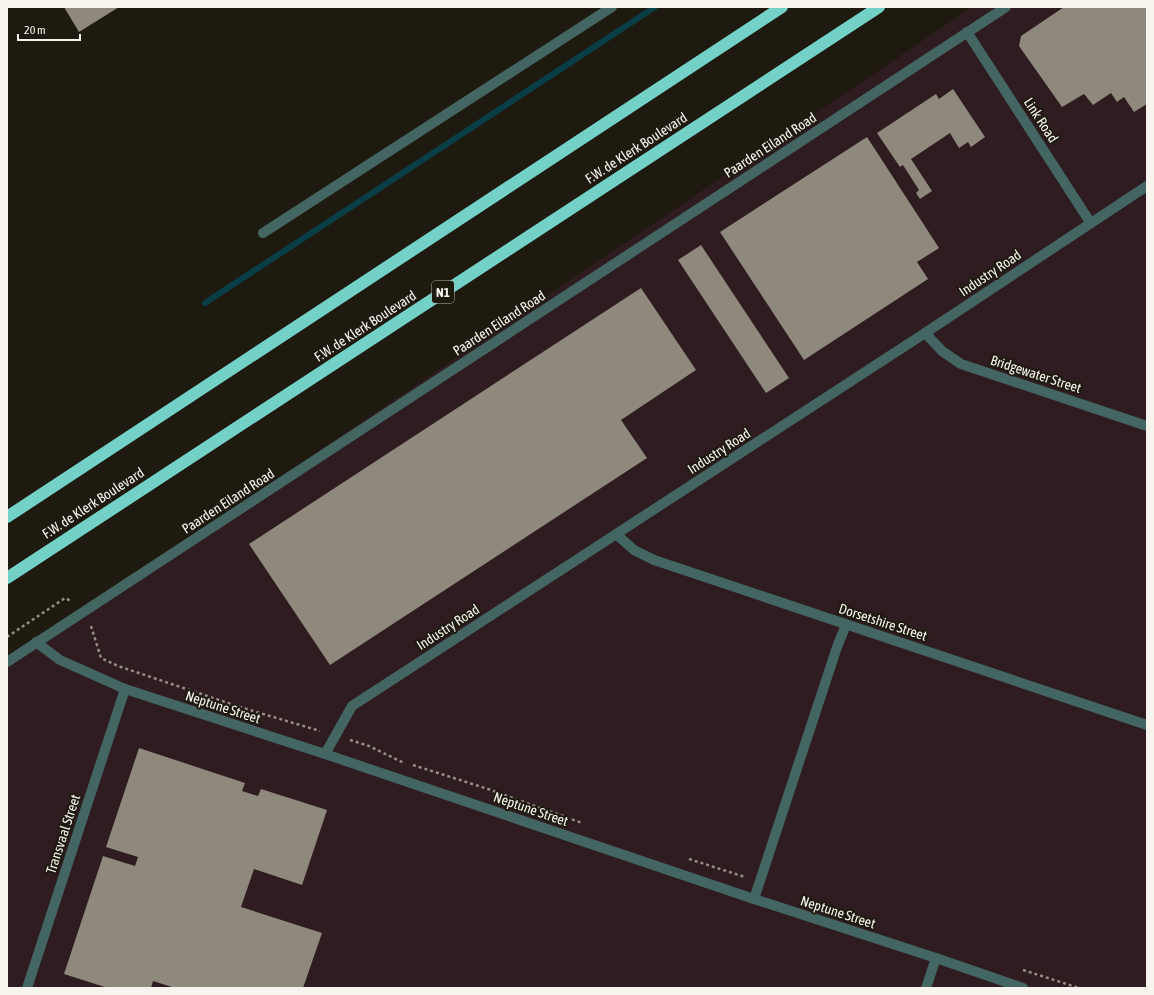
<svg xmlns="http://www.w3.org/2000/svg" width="1154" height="995" font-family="'Asap Condensed',sans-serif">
  <rect width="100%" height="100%" fill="#1e1a10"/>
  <!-- industrial -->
  <path fill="#2e1c21" d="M972,7H1147V988H7V663Z"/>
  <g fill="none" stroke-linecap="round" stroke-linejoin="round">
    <!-- stream -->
    <path stroke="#093e47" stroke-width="6" d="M205,303L655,7"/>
  </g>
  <!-- building -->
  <g fill="#8e897c">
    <path d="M64,7H119L79,32Z"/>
    <path d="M1064,7H1147V104L1134,112L1124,97L1117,102L1111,93L1093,105L1084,94L1062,107L1019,46L1021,36Z"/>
    <path d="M953,89L985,137L971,147L968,142L959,148L950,133L911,159L932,191L920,199L916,193L919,190L903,165L900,167L877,133L936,94L939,99Z"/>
    <path d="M867,137L939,248L917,262L928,279L804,360L720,232Z"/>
    <path d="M701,245L789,378L766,393L678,260Z"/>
    <path d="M641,288L696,370L621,420L647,458L330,665L249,544Z"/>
    <path d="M139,748L245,783L242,791L258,796L261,789L327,810L302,885L254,869L241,907L322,933L303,988H175L153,981L151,988H108L64,974L103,856L135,866L138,857L106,847Z"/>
  </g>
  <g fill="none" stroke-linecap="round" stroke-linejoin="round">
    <!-- path -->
    <g stroke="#938f87" stroke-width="2.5" stroke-dasharray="3 3" stroke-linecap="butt">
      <path d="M91,626L101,658L118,666L240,707L320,731"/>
      <path d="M7,637L65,598L71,601"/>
      <path d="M350,740L369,746L404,763"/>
      <path d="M413,765L488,789L582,823"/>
      <path d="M689,859L745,877"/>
      <path d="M1023,970L1079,988"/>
    </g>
    <!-- service -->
    <g stroke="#436662" stroke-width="10">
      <path d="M263,233L612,7"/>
      <path d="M754,899L837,647L846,625"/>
    </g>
    <!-- minor -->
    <g stroke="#436662" stroke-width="10">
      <path d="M967,32L1090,222"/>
      <path d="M925,333L942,351L961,364L1147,426"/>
      <path d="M616,534L634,550L654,560L1147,725"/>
      <path d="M325,754L352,706L925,333L1147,186"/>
      <path d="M27,988L125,689"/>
      <path d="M926,988L936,958"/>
    </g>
    <!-- tertiary -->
    <g stroke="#436662" stroke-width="10">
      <path d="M36,642L60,660L125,689L325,754L754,899L936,958L1023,988"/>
      <path d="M7,662L1006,7"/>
    </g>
    <!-- motorway -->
    <g stroke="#73d1c8" stroke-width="12">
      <path d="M7,517L782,7"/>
      <path d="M7,578L879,7"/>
    </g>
  </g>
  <g text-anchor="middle" stroke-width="4" stroke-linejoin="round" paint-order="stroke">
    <!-- shield labels -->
    <rect fill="#1e1a10" stroke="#b6b3ab" stroke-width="1" x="432" y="281" width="22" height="22" rx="3"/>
    <g font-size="13" font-weight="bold" fill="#f7f4ed">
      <text x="443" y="297">N1</text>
    </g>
    <!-- street labels -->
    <g font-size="14" fill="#f7f4ed" stroke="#1e1a10">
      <text transform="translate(1041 120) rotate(57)" y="5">Link Road</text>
      <text transform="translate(770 145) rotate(-33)" y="5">Paarden Eiland Road</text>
      <text transform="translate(636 148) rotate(-33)" y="5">F.W. de Klerk Boulevard</text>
      <text transform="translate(990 273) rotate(-34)" y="5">Industry Road</text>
      <text transform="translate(499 323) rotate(-33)" y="5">Paarden Eiland Road</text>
      <text transform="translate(365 326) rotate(-33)" y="5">F.W. de Klerk Boulevard</text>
      <text transform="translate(1036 374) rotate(18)" y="5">Bridgewater Street</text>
      <text transform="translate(719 451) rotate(-33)" y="5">Industry Road</text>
      <text transform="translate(228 501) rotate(-33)" y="5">Paarden Eiland Road</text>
      <text transform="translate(93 503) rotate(-33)" y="5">F.W. de Klerk Boulevard</text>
      <text transform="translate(883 622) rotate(18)" y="5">Dorsetshire Street</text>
      <text transform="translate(448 627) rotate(-33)" y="5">Industry Road</text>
      <text transform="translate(223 707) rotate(18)" y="5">Neptune Street</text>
      <text transform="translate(531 809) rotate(19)" y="5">Neptune Street</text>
      <text transform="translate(63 834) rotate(-72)" y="5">Transvaal Street</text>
      <text transform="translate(838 912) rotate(18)" y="5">Neptune Street</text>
    </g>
  </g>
  <!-- border -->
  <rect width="1154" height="995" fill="none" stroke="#f7f4ed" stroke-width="16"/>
  <!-- scale -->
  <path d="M18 34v6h62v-6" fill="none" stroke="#f7f4ed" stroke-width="2"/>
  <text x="24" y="34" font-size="12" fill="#f7f4ed" stroke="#1e1a10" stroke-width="3" paint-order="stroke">20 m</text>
</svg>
